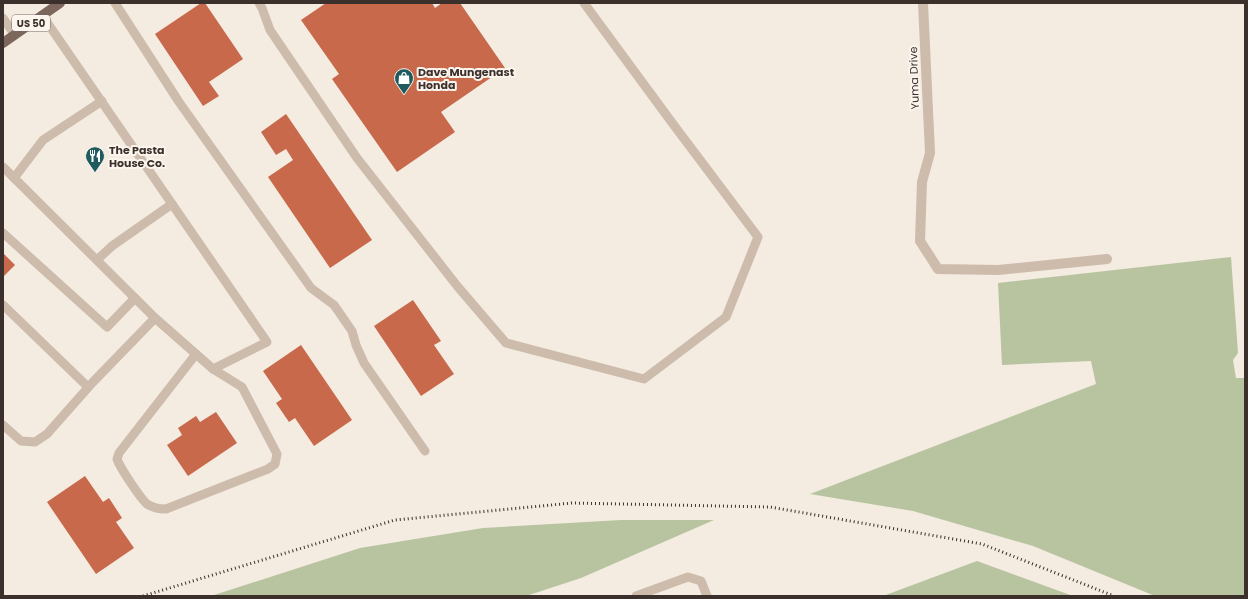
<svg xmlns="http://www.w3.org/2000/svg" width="1248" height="599" font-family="Poppins,sans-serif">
  <rect width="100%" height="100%" fill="#f4ebe1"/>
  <!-- green -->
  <g fill="#b8c4a0">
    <path d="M1231,257L1238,353L1233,360L1236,378H1245V596H1155L1033,546L913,511L810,494L1096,384L1091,361L1002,365L998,283Z"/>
    <path d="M621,520H714L581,578L526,596H211L360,548L483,528Z"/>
    <path d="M977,561L1073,596H883Z"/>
  </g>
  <!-- building -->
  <g fill="#c8694b">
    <path d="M201,3H205L243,59L209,82L219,96L203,106L155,34Z"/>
    <path d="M326,3H432L435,8L442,3H460L505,68L441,112L455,132L397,172L332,79L339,74L301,20Z"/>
    <path d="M286,114L372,240L330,268L268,177L293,160L286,149L276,155L261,132Z"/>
    <path d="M3,253L15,265L3,277Z"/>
    <path d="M413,300L441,341L434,345L454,374L421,396L374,326Z"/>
    <path d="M301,345L352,420L314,446L295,418L289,422L276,403L282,399L263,371Z"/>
    <path d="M216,412L237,443L188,476L167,445L182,435L178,428L196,416L200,422Z"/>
    <path d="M85,476L103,502L109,498L122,518L116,522L134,548L96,574L47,502Z"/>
  </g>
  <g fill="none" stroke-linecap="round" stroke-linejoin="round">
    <!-- lane -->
    <g stroke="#cdbbac" stroke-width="9">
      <path d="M115,3L179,102L311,288L334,305L352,331L356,345L364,363L425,451"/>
      <path d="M259,3L262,8L270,30L357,158L458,287L506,343L644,379L726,317L758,237L673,124L584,3"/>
      <path d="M42,15L267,342L213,369L155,318"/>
      <path d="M3,18L14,34"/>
      <path d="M3,167L155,318L93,382L47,434L35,442L21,441L3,425"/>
      <path d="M14,178L43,140L102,101"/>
      <path d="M3,233L107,327L135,298"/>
      <path d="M97,260L112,246L172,204"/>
      <path d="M3,305L88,387"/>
      <path d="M196,354L119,453L117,459C120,468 141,499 147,504C153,508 159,509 166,509L268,469L275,464L277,454L242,387L213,369"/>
      <path d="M636,596L688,577L701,581L707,596"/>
    </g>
    <!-- street -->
    <path stroke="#cdbbac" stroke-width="10" d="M923,3L930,153L922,182L920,241L938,269L998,270L1107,259"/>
    <!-- primary -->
    <path stroke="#7d675c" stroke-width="10" d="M3,43L60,3"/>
    <!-- rail -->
    <path stroke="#3b302b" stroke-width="3" stroke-dasharray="1 3" stroke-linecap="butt" d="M143,596L395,520L572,503L770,507L982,544L1114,596"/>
  </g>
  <!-- icons -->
  <defs>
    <symbol id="shop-pin" viewBox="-11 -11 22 30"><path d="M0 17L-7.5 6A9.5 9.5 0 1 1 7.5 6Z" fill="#1f5a5e" stroke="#fbf5ee"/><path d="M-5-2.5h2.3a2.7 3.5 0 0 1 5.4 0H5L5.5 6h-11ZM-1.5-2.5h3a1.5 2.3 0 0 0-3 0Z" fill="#fff"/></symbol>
    <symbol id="restaurant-pin" viewBox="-11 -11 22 30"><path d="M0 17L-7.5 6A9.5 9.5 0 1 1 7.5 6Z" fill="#1f5a5e" stroke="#fbf5ee"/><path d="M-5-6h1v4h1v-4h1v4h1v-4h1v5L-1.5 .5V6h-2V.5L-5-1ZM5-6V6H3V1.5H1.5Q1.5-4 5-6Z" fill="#fff"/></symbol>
  </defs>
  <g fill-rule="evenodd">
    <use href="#shop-pin" x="393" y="67" width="22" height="30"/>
    <use href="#restaurant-pin" x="84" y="145" width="22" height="30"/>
  </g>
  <g text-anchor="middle" stroke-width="4" stroke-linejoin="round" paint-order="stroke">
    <!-- shield labels -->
    <rect fill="#fbf5ee" stroke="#756b66" stroke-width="1" x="12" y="15" width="38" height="16" rx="3"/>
    <g font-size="10" font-weight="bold" fill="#3b302b">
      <text x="31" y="27">US 50</text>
    </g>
    <!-- poi labels -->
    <g font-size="11" font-weight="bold" fill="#3b302b" stroke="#fbf5ee" text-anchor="start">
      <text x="418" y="76">Dave Mungenast<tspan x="418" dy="13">Honda</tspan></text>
      <text x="109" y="154">The Pasta<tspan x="109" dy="13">House Co.</tspan></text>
    </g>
    <!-- street labels -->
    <g font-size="11" fill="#3b302b" stroke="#fbf5ee">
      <text transform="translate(914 78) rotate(-92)" y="4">Yuma Drive</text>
    </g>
  </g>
  <!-- border -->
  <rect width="1248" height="599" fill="none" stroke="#3b302b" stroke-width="8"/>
</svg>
